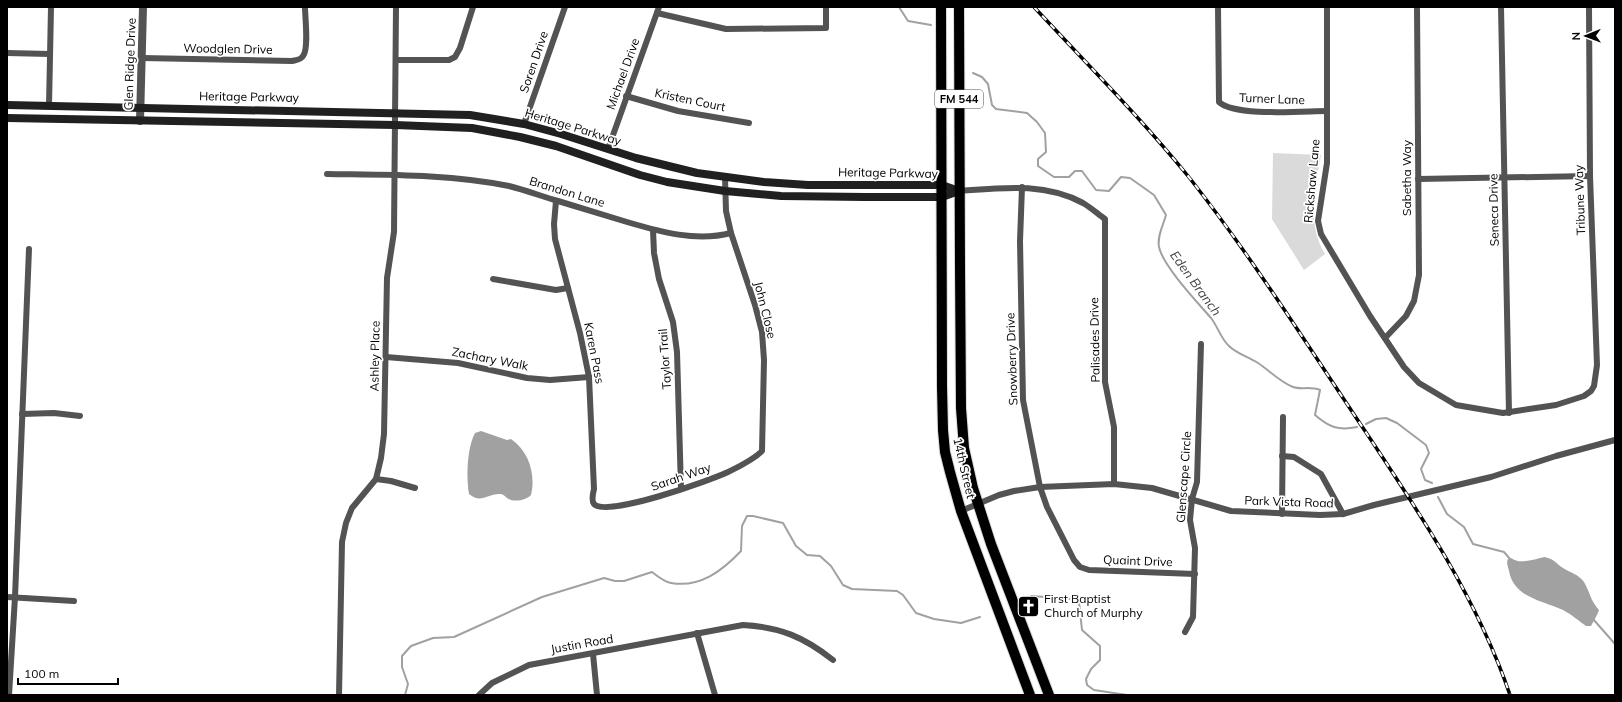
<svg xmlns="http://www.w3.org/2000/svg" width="1622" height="702" font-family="Mulish,sans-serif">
  <rect width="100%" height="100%" fill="#fff"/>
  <!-- green -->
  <path fill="#dadada" d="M1273,153L1321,155C1315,188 1306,223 1325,254L1304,270L1272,219Z"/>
  <!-- water -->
  <g fill="#a1a1a1">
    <path d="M481,431L507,440L511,439C529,451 536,475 531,495C526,500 514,503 507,498C504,496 504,494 499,494C487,494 481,504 469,494C466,477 467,448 475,433Z"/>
    <path d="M1545,557C1556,560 1555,563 1563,568C1571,573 1578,574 1584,582C1590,592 1590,600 1599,610L1597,615L1591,626H1586C1579,621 1571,614 1563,610C1542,600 1514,598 1509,571C1508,566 1506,563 1508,559L1511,558C1520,565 1534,559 1545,557Z"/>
  </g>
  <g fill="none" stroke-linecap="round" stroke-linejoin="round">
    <!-- stream -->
    <g stroke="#a1a1a1" stroke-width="2">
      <path d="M899,7L908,21L931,25"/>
      <path d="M973,73L982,77L988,84L992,105L996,109L1027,113L1037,122L1045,133L1046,152L1038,159V166L1054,177H1069L1075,171H1082L1096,190L1109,191L1121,177L1130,178L1154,195L1166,215C1163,226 1157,236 1159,247C1163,266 1198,303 1211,318C1218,327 1221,339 1229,346C1237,354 1249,357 1258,363C1270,371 1280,382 1293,387C1301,390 1310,386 1320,390L1315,415C1329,427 1338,431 1357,427"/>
      <path d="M1366,424L1376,419L1386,418L1397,423L1426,445L1429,453L1421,469L1425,480L1432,483"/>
      <path d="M1438,497L1447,514L1464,527L1473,544L1504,552L1510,559"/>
      <path d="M1031,596L1075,599L1079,602L1082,630L1100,646V660L1091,669L1086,679L1087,685L1094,690L1127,695"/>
      <path d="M1593,619L1615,644"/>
      <path d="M405,695L408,684L402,667V656L411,646L433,638L454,637L542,597L604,578L615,581H624L652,572C657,576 665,582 671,583C700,588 722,571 741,551L742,526L747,516H753L783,523L796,546L807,555L820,556L831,566L843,585L852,589L897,591L903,595L916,613L934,619L961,623L980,617"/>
    </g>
    <defs>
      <g id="primary">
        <path d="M941,7L942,387L943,430L945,452L950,472L961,511L1030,695"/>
        <path d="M959,7L960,266L961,408L964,448L973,488L991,544L1049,695"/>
      </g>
    </defs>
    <!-- primary casing -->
    <use href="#primary" stroke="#dbdbdb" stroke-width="12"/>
    <!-- minor -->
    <g stroke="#535353" stroke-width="6">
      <path d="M1218,7L1219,102C1235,117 1304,111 1327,111"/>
      <path d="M1327,7V163L1318,221L1321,234L1370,316L1404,367L1419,383L1456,405L1503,413L1556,405L1584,396L1591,391L1594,386L1597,365L1590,176L1589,7"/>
      <path d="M1501,7L1509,413"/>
      <path d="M657,13L726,29L826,28V7"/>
      <path d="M7,53L50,54"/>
      <path d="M142,58L292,61C296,60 301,60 303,56C309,49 305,17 305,7"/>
      <path d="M396,60H449L455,57L460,48L473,7"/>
      <path d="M626,96L678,111L749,123"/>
      <path d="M49,106L51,7"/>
      <path d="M524,124L565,7"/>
      <path d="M608,149L659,7"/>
      <path d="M327,174C387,175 449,174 509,186C525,190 541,196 558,201C581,208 604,215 627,222C661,232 696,242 731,233"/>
      <path d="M1418,179L1590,176"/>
      <path d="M1022,187L1020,241L1023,400L1040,487L1047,507L1074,560L1080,567L1089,570L1195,574"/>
      <path d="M959,191C1001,188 1044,182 1083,203C1090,207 1098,214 1105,219V382L1114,427V484"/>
      <path d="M556,201L554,224L555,239L580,333L589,377L594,489C593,493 591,500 594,504C606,518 711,480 728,472C740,466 753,460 762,451L764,360L762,332L755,305L731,233L726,211L725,177"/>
      <path d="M653,230L654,253L659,279L673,322L677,352L681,489"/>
      <path d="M493,279L556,290L568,288"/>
      <path d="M1385,338L1406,316L1414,301L1419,275L1417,7"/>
      <path d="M386,357L458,363L527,378L550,380L589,377"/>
      <path d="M22,414L54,413L80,416"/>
      <path d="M1282,456L1294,457L1321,474L1343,514"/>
      <path d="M376,479L391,481L415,488"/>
      <path d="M961,511L999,495L1014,491L1040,487L1114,484L1152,488L1231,511L1320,515L1343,514L1374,505L1491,477L1556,456L1615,440"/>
      <path d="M1282,514L1283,417"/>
      <path d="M7,597L74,601"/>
      <path d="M1185,632L1193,617L1195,548L1190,520L1192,499L1197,482L1201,344"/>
      <path d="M697,633L715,695"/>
      <path d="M593,654L597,695"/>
      <path d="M9,695L15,597L29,249"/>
      <path d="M339,695L342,542L346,523L352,508L376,479L381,458L384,434L387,278L394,232L396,7"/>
      <path d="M479,695L492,683L529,665L743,625C780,627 804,637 833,660"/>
    </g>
    <!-- tertiary -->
    <path stroke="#535353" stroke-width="8" d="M140,121L143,7"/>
    <!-- secondary -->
    <g stroke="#202020" stroke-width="8">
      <path d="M7,105L470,115L524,124L561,134L636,158L697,173L764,182L808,185H942L959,191"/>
      <path d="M7,118L395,125L472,128L520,137L556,146L640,175L667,182L725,191L781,196L865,197H942L959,191"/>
    </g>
    <!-- primary -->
    <use href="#primary" stroke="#000" stroke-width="10"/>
    <defs>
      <path id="rail" d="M1034,7C1086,63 1140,117 1188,176C1249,253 1302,337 1357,419C1415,506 1476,595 1510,695"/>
    </defs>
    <!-- rail casing -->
    <use href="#rail" stroke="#000" stroke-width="3.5"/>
    <!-- rail -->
    <use href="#rail" stroke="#fff" stroke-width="2" stroke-dasharray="6" stroke-linecap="butt"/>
  </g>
  <!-- icons -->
  <defs>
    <symbol id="church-square" viewBox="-11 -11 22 22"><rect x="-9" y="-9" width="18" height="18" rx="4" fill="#000" stroke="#fff"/><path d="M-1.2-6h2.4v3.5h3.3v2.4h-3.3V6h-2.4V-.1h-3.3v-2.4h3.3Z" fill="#fff"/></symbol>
  </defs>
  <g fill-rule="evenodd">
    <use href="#church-square" x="1016" y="594" width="25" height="25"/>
  </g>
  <g text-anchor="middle" stroke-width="3.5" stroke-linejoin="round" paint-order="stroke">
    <!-- shield labels -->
    <rect fill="#fff" stroke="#4c4c4c" stroke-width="1" x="935" y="90" width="48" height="18" rx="3"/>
    <g font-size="11" font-weight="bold" fill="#000">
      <text x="959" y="103">FM 544</text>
    </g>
    <!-- street labels -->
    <g font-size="12" fill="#000" stroke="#fff">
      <text transform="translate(228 49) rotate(1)" y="4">Woodglen Drive</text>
      <text transform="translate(534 62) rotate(-71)" y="4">Soren Drive</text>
      <text transform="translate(130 64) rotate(-88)" y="4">Glen Ridge Drive</text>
      <text transform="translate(623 74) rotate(-70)" y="4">Michael Drive</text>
      <text transform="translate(249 97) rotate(1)" y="4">Heritage Parkway</text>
      <text transform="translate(1272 99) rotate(2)" y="4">Turner Lane</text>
      <text transform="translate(690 100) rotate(12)" y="4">Kristen Court</text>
      <text transform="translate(573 127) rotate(17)" y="4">Heritage Parkway</text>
      <text transform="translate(888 173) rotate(1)" y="4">Heritage Parkway</text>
      <text transform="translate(1407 178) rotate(-90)" y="4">Sabetha Way</text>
      <text transform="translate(1312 181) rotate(-85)" y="4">Rickshaw Lane</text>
      <text transform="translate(567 192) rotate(17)" y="4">Brandon Lane</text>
      <text transform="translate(1580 200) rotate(-92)" y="4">Tribune Way</text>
      <text transform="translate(1494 210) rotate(-91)" y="4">Seneca Drive</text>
      <text transform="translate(765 310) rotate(76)" y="4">John Close</text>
      <text transform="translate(1095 340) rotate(-91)" y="4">Palisades Drive</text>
      <text transform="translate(594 353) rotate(79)" y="4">Karen Pass</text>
      <text transform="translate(375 356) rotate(-89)" y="4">Ashley Place</text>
      <text transform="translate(490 359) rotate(11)" y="4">Zachary Walk</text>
      <text transform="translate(665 359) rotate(-94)" y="4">Taylor Trail</text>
      <text transform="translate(1012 359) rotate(-92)" y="4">Snowberry Drive</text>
      <text transform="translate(964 468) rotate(77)" y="4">14th Street</text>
      <text transform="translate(681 477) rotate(-19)" y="4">Sarah Way</text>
      <text transform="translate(1184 477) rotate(-86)" y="4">Glenscape Circle</text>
      <text transform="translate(1289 502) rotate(2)" y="4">Park Vista Road</text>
      <text transform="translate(1138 561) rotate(2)" y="4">Quaint Drive</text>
      <text transform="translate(582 644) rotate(-10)" y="4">Justin Road</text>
    </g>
    <!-- poi labels -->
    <g font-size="12" fill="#000" stroke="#fff" text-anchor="start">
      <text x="1044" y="603">First Baptist<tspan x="1044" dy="14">Church of Murphy</tspan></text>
    </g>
    <!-- water labels -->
    <g font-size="13" font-style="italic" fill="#424242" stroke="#fff">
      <text transform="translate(1196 283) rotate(54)" y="5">Eden Branch</text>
    </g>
  </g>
  <!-- border -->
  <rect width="1622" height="702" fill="none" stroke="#000000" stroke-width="16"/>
  <!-- north arrow -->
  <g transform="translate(1586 36) rotate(269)" stroke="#ffffff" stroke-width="3" paint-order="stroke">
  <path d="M0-3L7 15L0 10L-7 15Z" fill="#000000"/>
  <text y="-6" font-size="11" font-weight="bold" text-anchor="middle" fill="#000000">N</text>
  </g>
  <!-- scale -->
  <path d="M18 678v6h100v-6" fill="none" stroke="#000000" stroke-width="2"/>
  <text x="24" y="678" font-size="12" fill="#000000" stroke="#ffffff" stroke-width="3" paint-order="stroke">100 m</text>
</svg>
